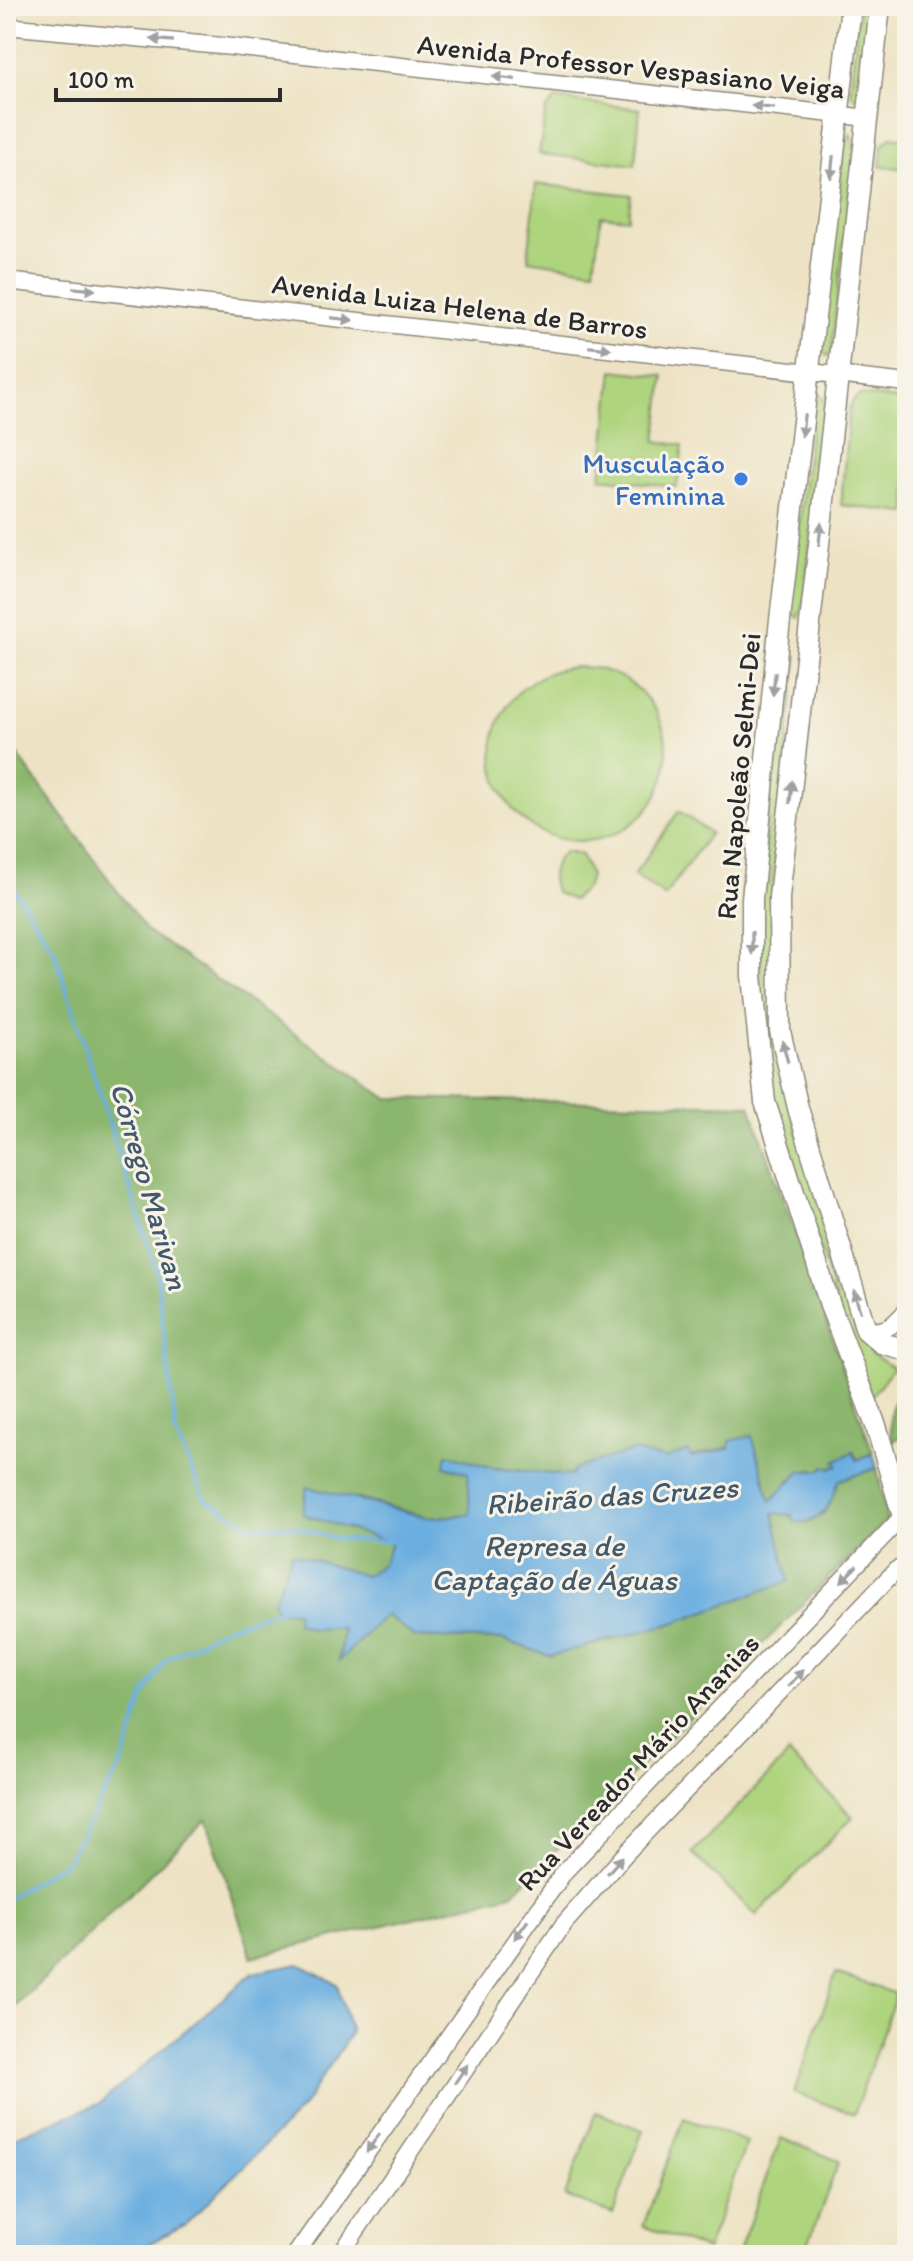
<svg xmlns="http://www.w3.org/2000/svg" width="913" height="2261" font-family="Itim,sans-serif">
  <rect width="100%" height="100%" fill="#f7f3e8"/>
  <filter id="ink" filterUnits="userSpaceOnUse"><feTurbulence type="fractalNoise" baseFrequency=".0125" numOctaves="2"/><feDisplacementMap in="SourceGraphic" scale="16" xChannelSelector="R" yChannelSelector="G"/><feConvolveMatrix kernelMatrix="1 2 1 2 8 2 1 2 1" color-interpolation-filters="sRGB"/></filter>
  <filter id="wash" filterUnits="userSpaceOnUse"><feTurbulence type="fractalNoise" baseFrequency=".006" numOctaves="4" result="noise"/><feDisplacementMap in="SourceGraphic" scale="32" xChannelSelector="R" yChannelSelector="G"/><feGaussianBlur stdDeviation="1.8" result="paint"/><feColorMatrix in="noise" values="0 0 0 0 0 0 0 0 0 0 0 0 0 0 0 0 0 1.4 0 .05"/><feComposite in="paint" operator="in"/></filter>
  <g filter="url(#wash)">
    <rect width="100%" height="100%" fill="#ede3c4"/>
    <!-- green -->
    <g fill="#afd47e" stroke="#6d8054" stroke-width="2">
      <path d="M859,6H871L862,90L855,98L850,93Z"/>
      <path d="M556,99L640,109L635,165L539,154L546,110Z"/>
      <path d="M850,134L855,144L831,353L827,356L821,348L844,144Z"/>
      <path d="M891,137L907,139V169L880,166L882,145Z"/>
      <path d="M536,184L631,195L628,219L601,216L594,270L528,260Z"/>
      <path d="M613,370L664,376L656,441L683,445L677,487L601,478Z"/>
      <path d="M818,392L825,402L803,608L799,618L789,611L814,397Z"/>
      <path d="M860,395L907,401V513L841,505L849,409L853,400Z"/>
      <path d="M789,649L797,656L772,886L784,1087L857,1330L871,1353L893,1368L871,1397L837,1305L772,1090L762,1024L759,899L785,655Z"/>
      <circle cx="580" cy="754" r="87"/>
      <path d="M679,811L710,833L665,896L634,875Z"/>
      <path d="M564,852L581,855L590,875L587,887L573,900L556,893C549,877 551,865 564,852Z"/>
      <path d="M789,1754L853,1817L756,1915L692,1853Z"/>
      <path d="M836,1973L896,1994L854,2114L794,2093Z"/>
      <path d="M596,2112L643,2130L613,2214L565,2196Z"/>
      <path d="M684,2118L747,2142L707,2250L643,2226Z"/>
      <path d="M781,2138L839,2161L804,2255H757L740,2248Z"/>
    </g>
    <!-- forest -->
    <g fill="#8bb66d" stroke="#5b704c" stroke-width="2">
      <path d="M6,739L146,930L387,1098L750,1105L873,1453L856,1460L854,1453L836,1461L839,1466L819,1471L810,1470L789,1480L786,1489L771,1502L766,1488L730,1447L690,1457L688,1451L665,1459L633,1451L571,1476L493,1468L447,1454L468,1472L471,1514L430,1518L357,1498L303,1514L391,1542L384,1564L365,1576L292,1553L296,1611L311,1629L343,1627L339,1659L386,1614L414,1637L503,1640L550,1656L673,1623L788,1581L773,1512L791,1515L807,1523L824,1513L839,1480L877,1468L887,1520L512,1894L252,1957L206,1819L6,2016Z"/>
      <path d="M907,1382V1430L892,1443C889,1418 888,1400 907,1382Z"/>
    </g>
    <!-- water -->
    <g fill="#6baee0" stroke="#4b6c86" stroke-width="2">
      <path d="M752,1436L771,1501L800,1471H819L825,1466L830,1469L838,1466L835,1461L853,1452L857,1460L873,1453L877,1468L839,1480C832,1502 822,1526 796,1522L791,1515L773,1513L789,1581L673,1623L550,1656L503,1640L414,1637L386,1614L339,1661L343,1628L311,1629L296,1622V1611H278L273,1603L292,1553L365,1576L383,1564L391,1543L303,1514L307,1487L430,1518L470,1514L468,1473L445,1466L447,1454L493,1468L571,1476L574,1469L633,1451L665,1459L688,1451L691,1457L730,1448V1441Z"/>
      <path d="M299,1964L337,1984L351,2033L302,2108L186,2224L128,2255H6V2140L99,2104L253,1973Z"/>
    </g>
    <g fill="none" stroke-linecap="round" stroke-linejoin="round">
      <!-- stream -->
      <g stroke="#6baee0" stroke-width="4">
        <path d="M6,877L54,950L157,1273L176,1434L205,1499L250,1526H293L338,1539L394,1542"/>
        <path d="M6,1899L67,1861L123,1761L144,1696L165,1660L226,1627L282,1609"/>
      </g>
    </g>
  </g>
  <g filter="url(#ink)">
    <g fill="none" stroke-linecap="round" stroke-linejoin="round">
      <defs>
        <g id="minor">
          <path d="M6,26L232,47L868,118"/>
          <path d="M6,281L907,383"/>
          <path d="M866,1330C887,1333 893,1325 907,1310"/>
          <path d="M295,2255L565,1871L902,1517"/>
          <path d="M340,2255L563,1925L626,1853L896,1570L907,1566"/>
        </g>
        <g id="major">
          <path d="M851,6L779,629L752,899V976L765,1102L831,1308L876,1426L907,1530"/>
          <path d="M880,6L779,897L780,1031L798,1108L866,1330L881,1343L907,1350"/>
        </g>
      </defs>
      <!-- minor casing -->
      <use href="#minor" stroke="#8c8778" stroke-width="19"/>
      <!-- major casing -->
      <use href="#major" stroke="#8c8778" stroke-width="23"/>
      <!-- minor -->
      <use href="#minor" stroke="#fff" stroke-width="16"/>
      <!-- major -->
      <use href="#major" stroke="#fff" stroke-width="20"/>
    </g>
    <!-- one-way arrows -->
    <defs><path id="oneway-solid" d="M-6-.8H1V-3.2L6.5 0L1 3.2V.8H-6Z" transform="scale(2)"/></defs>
    <g fill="#a0a0a0">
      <use href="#oneway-solid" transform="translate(162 40) rotate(-175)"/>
      <use href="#oneway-solid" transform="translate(504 78) rotate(-173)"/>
      <use href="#oneway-solid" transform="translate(763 107) rotate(-174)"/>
      <use href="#oneway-solid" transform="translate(832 167) rotate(96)"/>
      <use href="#oneway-solid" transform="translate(84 289) rotate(6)"/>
      <use href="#oneway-solid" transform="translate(342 319) rotate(7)"/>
      <use href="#oneway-solid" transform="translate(600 348) rotate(6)"/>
      <use href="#oneway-solid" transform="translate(803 425) rotate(97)"/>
      <use href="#oneway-solid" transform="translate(820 534) rotate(-84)"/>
      <use href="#oneway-solid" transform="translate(774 684) rotate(96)"/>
      <use href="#oneway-solid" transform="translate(791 792) rotate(-84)"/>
      <use href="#oneway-solid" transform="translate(752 943) rotate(90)"/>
      <use href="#oneway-solid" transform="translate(785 1051) rotate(-104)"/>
      <use href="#oneway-solid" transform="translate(857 1301) rotate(-107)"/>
      <use href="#oneway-solid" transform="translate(849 1574) rotate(134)"/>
      <use href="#oneway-solid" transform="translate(796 1678) rotate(-47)"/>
      <use href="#oneway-solid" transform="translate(615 1865) rotate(-49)"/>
      <use href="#oneway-solid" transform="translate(521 1930) rotate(126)"/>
      <use href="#oneway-solid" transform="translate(461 2074) rotate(-56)"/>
      <use href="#oneway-solid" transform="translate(373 2143) rotate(125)"/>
    </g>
  </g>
  <!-- markers -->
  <circle fill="#3f7fe0" stroke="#f7f3e8" stroke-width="3" cx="741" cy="479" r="8"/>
  <g text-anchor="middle" stroke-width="6" stroke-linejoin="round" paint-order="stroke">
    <!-- street labels -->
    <g font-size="28" fill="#2b2b2b" stroke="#f7f3e8">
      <text transform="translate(631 66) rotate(6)" y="10">Avenida Professor Vespasiano Veiga</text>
      <text transform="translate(460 306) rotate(7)" y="10">Avenida Luiza Helena de Barros</text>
      <text transform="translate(738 776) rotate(-85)" y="10">Rua Napoleão Selmi-Dei</text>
      <text transform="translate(638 1762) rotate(-47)" y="10">Rua Vereador Mário Ananias</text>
    </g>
    <!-- shop labels -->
    <g font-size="28" fill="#366cbe" stroke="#f7f3e8" text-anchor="end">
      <text x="725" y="473">Musculação<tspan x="725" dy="32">Feminina</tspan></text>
    </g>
    <!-- water labels -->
    <g font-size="30" font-style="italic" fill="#41596a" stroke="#f7f3e8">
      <text transform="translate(149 1186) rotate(74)" y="10">Córrego Marivan</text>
      <text transform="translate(612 1496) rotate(-4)" y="10">Ribeirão das Cruzes</text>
      <text x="554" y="1556">Represa de<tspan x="554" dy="34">Captação de Águas</tspan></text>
    </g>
  </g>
  <!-- margin -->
  <rect width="913" height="2261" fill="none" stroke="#f7f3e8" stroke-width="32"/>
  <!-- scale -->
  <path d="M56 88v12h224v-12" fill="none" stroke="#2b2b2b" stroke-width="4"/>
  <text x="68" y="88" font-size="24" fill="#2b2b2b" stroke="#f7f3e8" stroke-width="6" paint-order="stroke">100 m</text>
</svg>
